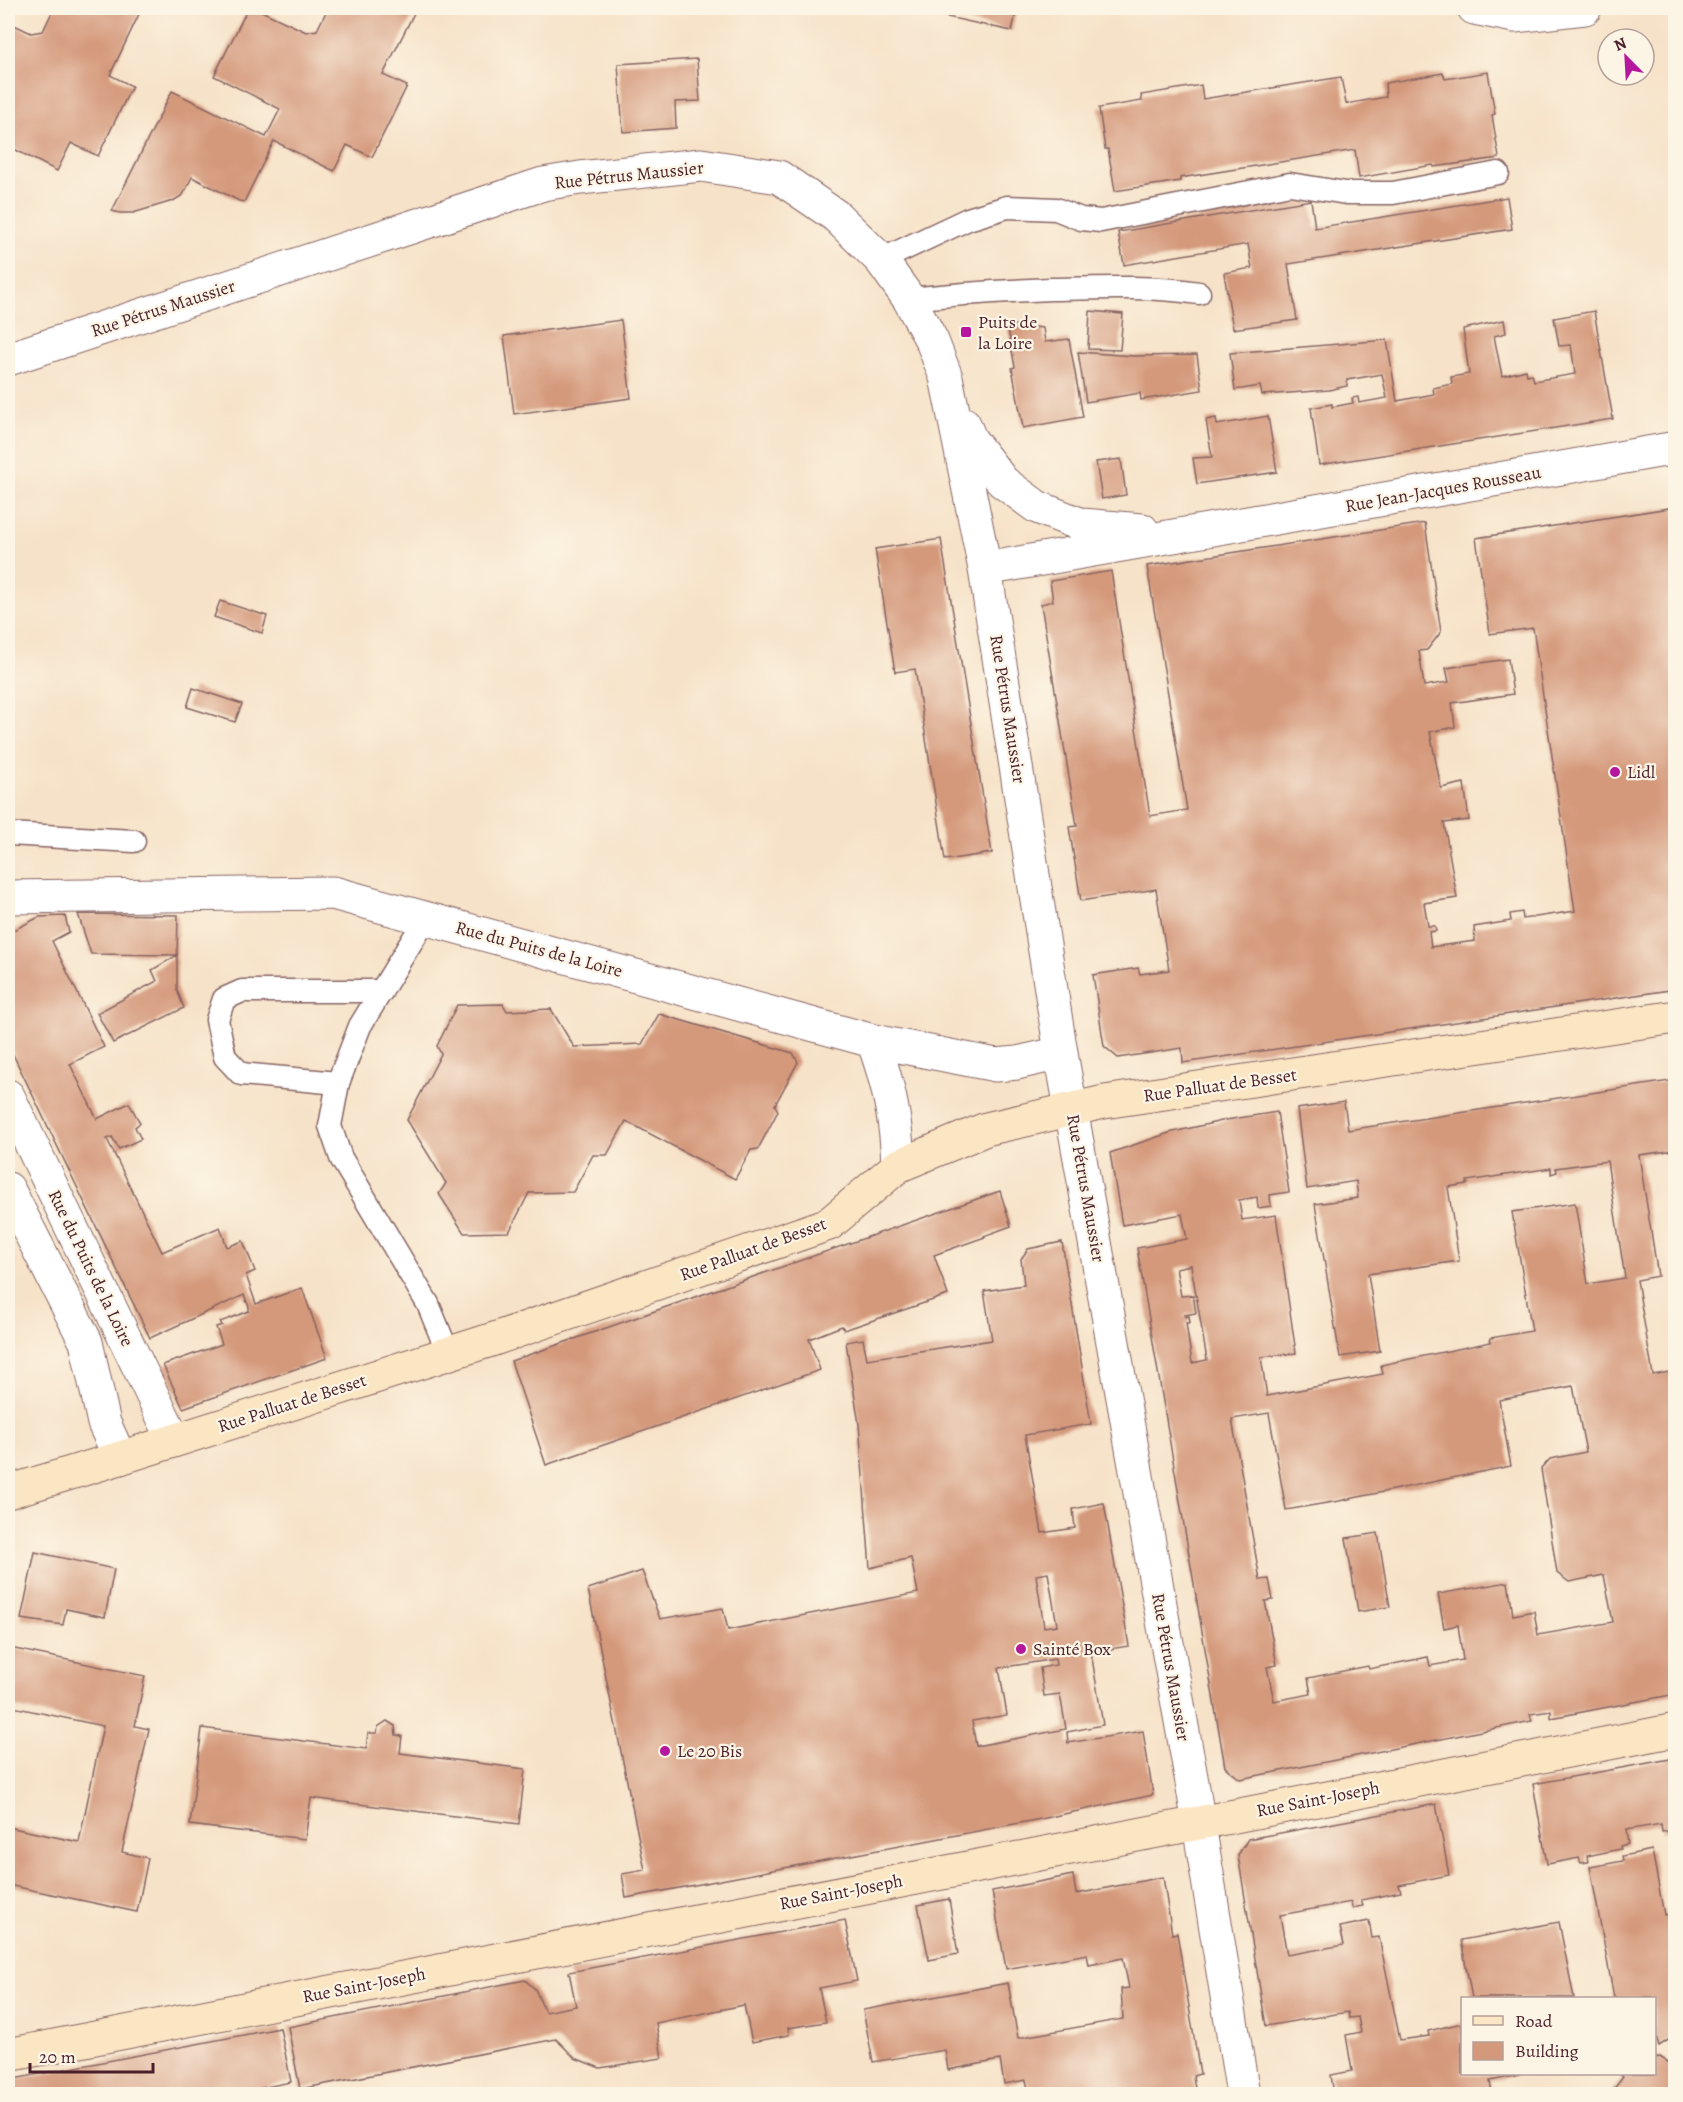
<svg xmlns="http://www.w3.org/2000/svg" width="1683" height="2102" font-family="Alegreya,serif">
  <rect width="100%" height="100%" fill="#fcf5e5"/>
  <filter id="ink" filterUnits="userSpaceOnUse"><feTurbulence type="fractalNoise" baseFrequency=".0167" numOctaves="2"/><feDisplacementMap in="SourceGraphic" scale="12" xChannelSelector="R" yChannelSelector="G"/><feConvolveMatrix kernelMatrix="1 2 1 2 8 2 1 2 1" color-interpolation-filters="sRGB"/></filter>
  <filter id="wash" filterUnits="userSpaceOnUse"><feTurbulence type="fractalNoise" baseFrequency=".008" numOctaves="4" result="noise"/><feDisplacementMap in="SourceGraphic" scale="24" xChannelSelector="R" yChannelSelector="G"/><feGaussianBlur stdDeviation="1.35" result="paint"/><feColorMatrix in="noise" values="0 0 0 0 0 0 0 0 0 0 0 0 0 0 0 0 0 1.4 0 .05"/><feComposite in="paint" operator="in"/></filter>
  <g filter="url(#wash)">
    <rect width="100%" height="100%" fill="#f6e2c8"/>
    <g id="blocks">
      <!-- building -->
      <g fill="#d4987a" fill-rule="evenodd">
        <path d="M54,8H142L110,75L132,86L98,156L71,143L57,171L8,146V22L31,33L43,31Z"/>
        <path d="M248,8H255L306,32L317,30L328,8L416,9L383,75L407,86L372,157L347,145L334,171L274,141L244,202L239,201L192,177L183,195L173,201L133,213H120L112,211L172,91L266,137L280,109L214,76Z"/>
        <path d="M939,8H1017L1012,31L938,15Z"/>
        <path d="M697,59L700,101L675,102L676,128L623,132L618,64Z"/>
        <path d="M1488,72L1495,114L1492,115L1499,158L1434,167L1433,165L1359,178L1355,150L1180,178V181L1115,191L1108,149H1105L1099,108L1142,101L1141,95L1201,85L1203,99L1341,77L1346,104L1386,97L1385,83L1443,73L1445,79Z"/>
        <path d="M1507,197L1512,229L1288,264L1297,320L1233,329L1224,273L1252,268L1248,244L1124,265L1118,232L1311,200L1315,228Z"/>
        <path d="M1090,311L1123,314L1120,350L1088,349Z"/>
        <path d="M1594,311L1613,419L1319,465L1311,408L1332,404V407L1353,403L1352,398L1358,397L1359,403L1387,398L1382,374L1347,380V386L1329,390L1262,395L1260,386L1235,390L1230,353L1387,340L1397,401L1434,394L1433,388L1452,384L1451,377L1469,374L1463,329L1504,320L1506,333L1494,336L1502,376L1526,370L1527,375L1532,374L1534,381L1575,374L1571,345L1559,346L1554,318Z"/>
        <path d="M621,320L631,398L514,414L504,336Z"/>
        <path d="M1007,324L1043,328L1045,342L1069,339L1083,417L1023,428L1012,368L1015,367Z"/>
        <path d="M1078,352L1134,356L1197,355L1202,390L1141,400L1140,393L1086,402Z"/>
        <path d="M1268,416L1277,472L1197,484L1193,458L1212,457L1206,420L1216,418L1217,425Z"/>
        <path d="M1121,459L1126,495L1102,499L1096,462Z"/>
        <path d="M1676,507V989L1183,1063L1182,1048L1118,1058L1104,1046L1093,975L1138,968L1140,974L1169,970L1156,889L1081,901L1069,827L1077,826L1041,604L1053,601L1050,581L1111,571L1150,816L1187,810L1147,566L1425,523L1441,632L1427,650L1419,651L1424,686L1449,682L1446,668L1508,659L1513,694L1452,703L1455,727L1430,732L1441,788L1464,783L1469,820L1444,823L1457,898L1424,903L1428,926H1435L1436,931L1429,932L1431,947L1475,941L1474,927L1511,921L1510,914L1522,912L1523,919L1575,911L1533,628L1490,634L1476,538Z"/>
        <path d="M941,539L992,853L945,860L915,669L895,672L875,549Z"/>
        <path d="M220,601L267,616L262,633L214,617Z"/>
        <path d="M193,688L242,704L235,722L187,707Z"/>
        <path d="M78,914L178,915L177,955L91,954Z"/>
        <path d="M65,916L69,932L52,941L104,1047L70,1064L97,1119L129,1103L140,1123L135,1127L141,1139L119,1149L112,1137L107,1139L162,1252L220,1227L227,1247L243,1241L255,1271L246,1275L256,1304L302,1288L327,1358L183,1408L163,1365L222,1344L216,1327L222,1325L220,1322L249,1311V1307L244,1295L150,1338L8,1044V933L39,917Z"/>
        <path d="M177,955V990L184,1008L113,1043L97,1013L157,981L152,970Z"/>
        <path d="M503,1004L507,1011L551,1009L574,1047L642,1044L659,1014L793,1053L798,1062L775,1105L778,1111L758,1149L751,1150L735,1179L626,1121L607,1155H593L573,1192L529,1193L509,1232L464,1233L439,1194L446,1183L407,1120L441,1054L437,1046L457,1005Z"/>
        <path d="M1676,1080V1150L1639,1155L1658,1276L1637,1280L1653,1375L1676,1371V1694L1551,1718V1711L1530,1714L1532,1721L1240,1779L1225,1767L1137,1248L1187,1239L1182,1214L1122,1225L1110,1153L1169,1133L1226,1120L1277,1112L1289,1192L1270,1195L1271,1206L1258,1208L1257,1197L1239,1200L1242,1220L1276,1215L1296,1353L1261,1357L1267,1396L1383,1374L1381,1365L1491,1342L1490,1338L1532,1331L1512,1212L1575,1203L1588,1284L1625,1278L1607,1161L1556,1168L1557,1172L1551,1174V1168L1467,1181L1468,1184L1448,1187L1459,1261L1368,1274L1380,1351L1340,1357L1315,1204L1358,1198L1356,1181L1307,1189L1297,1109L1344,1102L1348,1130ZM1191,1265L1207,1360L1192,1363L1186,1323H1190L1189,1316L1185,1317L1184,1315L1196,1313L1193,1295L1181,1296L1176,1268ZM1573,1386L1586,1452L1550,1459L1541,1469L1557,1573L1569,1582L1604,1575L1613,1622L1538,1635L1534,1611L1513,1615L1508,1582L1438,1594L1444,1628L1458,1625L1463,1660L1430,1666L1428,1657L1369,1669L1368,1666L1308,1678L1311,1694L1274,1701L1267,1667L1277,1665L1265,1601L1273,1600L1269,1579L1260,1580L1232,1419L1269,1413L1286,1510L1339,1501L1511,1466L1499,1400Z"/>
        <path d="M1000,1191L1011,1226L984,1236L985,1237L934,1255L948,1295L844,1330L842,1326L809,1339L820,1370L546,1465L511,1361Z"/>
        <path d="M1062,1242L1091,1424L1025,1435L1042,1533L1075,1528L1073,1509L1104,1503L1129,1646L1091,1652L1103,1725L1067,1732L1068,1743L1143,1731L1153,1795L1041,1819L626,1898L622,1874L645,1870L588,1589L642,1571L660,1619L723,1608L728,1630L918,1593L911,1558L870,1568L859,1424L846,1342L863,1339L867,1359L992,1340L984,1291L1024,1285L1021,1259L1028,1249ZM1048,1573L1057,1625L1044,1627L1036,1575ZM1055,1659L1056,1665L1040,1668L1044,1696L1060,1694L1066,1729L976,1746L972,1721L1007,1715L999,1668Z"/>
        <path d="M1378,1533L1390,1607L1358,1612L1346,1538Z"/>
        <path d="M35,1552L114,1569L105,1617L66,1609L63,1625L21,1619Z"/>
        <path d="M8,1623L15,1625L10,1648L145,1676L135,1726L149,1729L122,1852L148,1858L137,1912L8,1885V1827L79,1842L103,1726L8,1706Z"/>
        <path d="M387,1721L395,1726L396,1735L402,1736L400,1753L525,1769L519,1824L311,1798L305,1839L190,1825L202,1728L366,1749L368,1733H377L378,1727Z"/>
        <path d="M1676,1758V1830L1662,1832L1661,1824L1626,1830L1628,1844L1620,1846L1621,1849L1587,1856L1588,1862L1581,1863L1579,1858L1547,1864L1533,1784Z"/>
        <path d="M1436,1804L1449,1875L1399,1885L1401,1892L1361,1900L1363,1906L1352,1908L1351,1902L1280,1915L1287,1955L1344,1945L1340,1927L1369,1921L1372,1938L1379,1937L1400,2040L1429,2036L1428,2031L1462,2023V2074L1519,2075L1490,2081L1492,2094H1334L1331,2075L1352,2071L1346,2035L1361,2032L1358,2017L1349,2018L1348,2012L1266,2026L1238,1855L1248,1839Z"/>
        <path d="M1652,1850L1664,1915L1676,1913V2035L1659,2046L1654,2030V1998H1614L1590,1867L1623,1861L1622,1856Z"/>
        <path d="M1073,1875L1076,1894L1163,1877L1172,1934L1177,1933L1200,2074L1193,2076L1196,2094H1109V2090L1083,2094H1029L1026,2080L1004,2084L1000,2060L948,2070L945,2050L873,2062L863,2010L1008,1983L1018,2038L1123,2019L1121,1989L1129,1988L1123,1958L1089,1965L1087,1954L1006,1969L992,1891Z"/>
        <path d="M949,1899L958,1954L929,1960L918,1905Z"/>
        <path d="M845,1920L857,1981L819,1988L826,2022L788,2028L789,2035L752,2042L744,2005L656,2023L662,2058L600,2068L575,2058L556,2039L300,2089L288,2027L525,1980L535,1989L545,2012L576,2006L569,1972Z"/>
        <path d="M1559,1922L1574,1998H1472L1461,1940Z"/>
        <path d="M280,2028L291,2082L231,2094H8V2080Z"/>
        <path d="M1660,2057L1676,2067V2094H1610L1623,2077L1620,2074H1654V2058Z"/>
      </g>
    </g>
  </g>
  <g filter="url(#ink)">
    <use href="#blocks" fill-opacity="0" stroke="#866362" stroke-width="1.5"/>
    <g fill="none" stroke-linecap="round" stroke-linejoin="round">
      <defs>
        <g id="lane">
          <path d="M881,260L968,219L1007,207L1056,209L1081,219L1101,221L1290,184L1346,193H1393L1498,173"/>
          <path d="M909,299C956,294 1004,291 1052,289C1101,288 1150,286 1199,293"/>
          <path d="M8,834L134,841"/>
          <path d="M426,918L360,1026L338,1083L330,1126L341,1158L428,1304L448,1353"/>
          <path d="M338,1083L241,1074L225,1057L217,1020L224,999L242,991H382"/>
        </g>
        <g id="street">
          <path d="M1474,8L1515,16L1585,8"/>
          <path d="M8,359L543,184L580,178L701,165L779,177L836,216L881,260L909,299L932,341L946,377L985,569L1061,1053L1193,1788L1243,2094"/>
          <path d="M964,424L970,439L1003,482L1037,507L1082,525L1142,530"/>
          <path d="M985,569L1676,448"/>
          <path d="M8,897L333,893L873,1041L996,1065L1017,1063L1061,1053"/>
          <path d="M873,1041C888,1081 897,1124 898,1166"/>
          <path d="M8,1096L174,1440"/>
          <path d="M8,1189L86,1342L104,1423L120,1458"/>
        </g>
        <g id="secondary">
          <path d="M8,1492L120,1458L494,1339L829,1224L898,1166L986,1129L1104,1102L1676,1017"/>
          <path d="M8,2055L1676,1730"/>
        </g>
      </defs>
      <!-- lane casing -->
      <use href="#lane" stroke="#866362" stroke-width="25"/>
      <!-- street casing -->
      <use href="#street" stroke="#866362" stroke-width="35"/>
      <!-- secondary casing -->
      <use href="#secondary" stroke="#866362" stroke-width="35"/>
      <!-- lane -->
      <use href="#lane" stroke="#fff" stroke-width="22"/>
      <!-- street -->
      <use href="#street" stroke="#fff" stroke-width="33"/>
      <!-- secondary -->
      <use href="#secondary" stroke="#fbe6c3" stroke-width="33"/>
    </g>
  </g>
  <!-- markers -->
  <g fill="#b5179e" stroke="#fcf5e5" stroke-width="2">
    <rect x="960" y="326" width="12" height="12" rx="3"/>
    <circle cx="1615" cy="772" r="6"/>
    <circle cx="1021" cy="1649" r="6"/>
    <circle cx="665" cy="1751" r="6"/>
  </g>
  <g text-anchor="middle" stroke-width="4.5" stroke-linejoin="round" paint-order="stroke">
    <!-- street labels -->
    <g font-size="18" fill="#4a1f2b" stroke="#fcf5e5">
      <text transform="translate(629 175) rotate(-6)" y="6">Rue Pétrus Maussier</text>
      <text transform="translate(163 308) rotate(-18)" y="6">Rue Pétrus Maussier</text>
      <text transform="translate(1443 489) rotate(-10)" y="6">Rue Jean-Jacques Rousseau</text>
      <text transform="translate(1008 709) rotate(81)" y="6">Rue Pétrus Maussier</text>
      <text transform="translate(539 949) rotate(15)" y="6">Rue du Puits de la Loire</text>
      <text transform="translate(1220 1085) rotate(-8)" y="6">Rue Palluat de Besset</text>
      <text transform="translate(1086 1188) rotate(80)" y="6">Rue Pétrus Maussier</text>
      <text transform="translate(753 1249) rotate(-20)" y="6">Rue Palluat de Besset</text>
      <text transform="translate(91 1268) rotate(64)" y="6">Rue du Puits de la Loire</text>
      <text transform="translate(292 1403) rotate(-18)" y="6">Rue Palluat de Besset</text>
      <text transform="translate(1171 1667) rotate(80)" y="6">Rue Pétrus Maussier</text>
      <text transform="translate(1318 1799) rotate(-11)" y="6">Rue Saint-Joseph</text>
      <text transform="translate(841 1892) rotate(-11)" y="6">Rue Saint-Joseph</text>
      <text transform="translate(364 1985) rotate(-11)" y="6">Rue Saint-Joseph</text>
    </g>
    <!-- poi labels -->
    <g font-size="18" fill="#4a1f2b" stroke="#fcf5e5" text-anchor="start">
      <text x="978" y="328">Puits de<tspan x="978" dy="21">la Loire</tspan></text>
      <text x="1627" y="778">Lidl</text>
      <text x="1033" y="1655">Sainté Box</text>
      <text x="677" y="1757">Le 20 Bis</text>
    </g>
  </g>
  <!-- margin -->
  <rect width="1683" height="2102" fill="none" stroke="#fcf5e5" stroke-width="30"/>
  <!-- legend -->
  <rect x="1461" y="1997" width="195" height="78" fill="#fcf5e5" stroke="#b59f9b" stroke-width="1.5"/>
  <rect x="1473" y="2016" width="30" height="9" fill="#fbe6c3" stroke="#b59f9b" stroke-width="1.5"/>
  <text x="1515" y="2027" font-size="18" fill="#4a1f2b">Road</text>
  <rect x="1473" y="2042" width="30" height="18" fill="#d4987a" stroke="#b59f9b" stroke-width="1.5"/>
  <text x="1515" y="2057" font-size="18" fill="#4a1f2b">Building</text>
  <!-- north arrow -->
  <g transform="translate(1626 57) rotate(336)"><circle r="28" fill="#fcf5e5" stroke="#b59f9b" stroke-width="1.5"/>
  <path d="M0-4.5L10 22L0 15L-10 22Z" fill="#b5179e"/>
  <text y="-9" font-size="16" font-weight="bold" text-anchor="middle" fill="#4a1f2b">N</text>
  </g>
  <!-- scale -->
  <path d="M30 2063v9h123v-9" fill="none" stroke="#4a1f2b" stroke-width="3"/>
  <text x="39" y="2063" font-size="18" fill="#4a1f2b" stroke="#fcf5e5" stroke-width="4.5" paint-order="stroke">20 m</text>
</svg>
